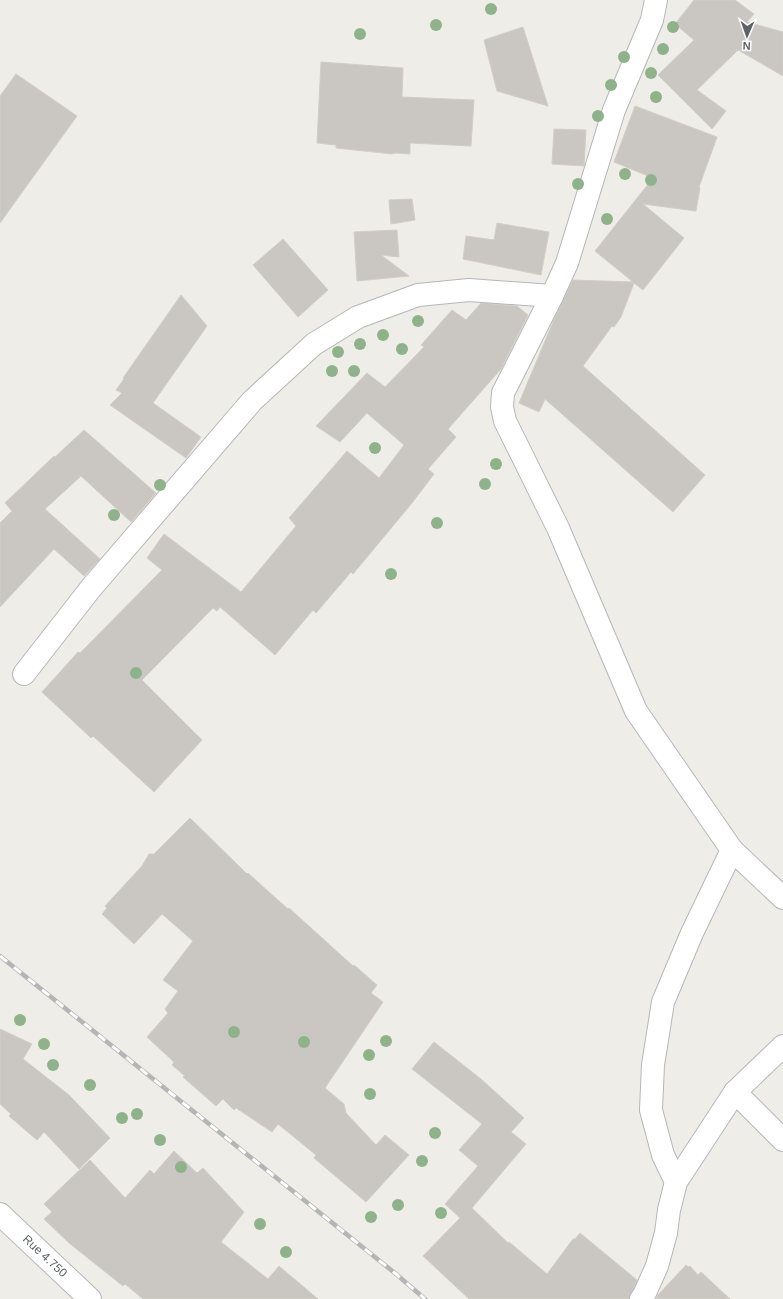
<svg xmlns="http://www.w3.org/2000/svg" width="783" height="1299" font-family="Arial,sans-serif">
  <rect width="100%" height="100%" fill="#efede7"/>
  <!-- building -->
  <g fill="#cac7c3" stroke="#d3cec5">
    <path d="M694,0H735L754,14L747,22L783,32V76L738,50L697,90L726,111L712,129L658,75L694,40L675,24Z"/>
    <path d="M523,27L548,106L497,91L484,40Z"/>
    <path d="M321,62L403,68L402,97L474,100L471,146L410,143V154L395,153L392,154L336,148V145L317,143Z"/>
    <path d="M16,74L77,116L0,223V96Z"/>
    <path d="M635,106L717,137L699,187L700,188L696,211L643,204L684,238L643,290L634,283L621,317L614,327L612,326L583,366L705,475L673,512L545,399L539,412L519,403L553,322L573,280L633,282L595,251L653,178L614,162Z"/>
    <path d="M554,129L586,130L584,166L552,164Z"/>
    <path d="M412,199L415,220L391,224L389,200Z"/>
    <path d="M497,223L549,232L541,275L463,259L466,236L494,240Z"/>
    <path d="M397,230L399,257L381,255L409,276L357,281L354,232Z"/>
    <path d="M283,239L328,290L298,317L253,265Z"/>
    <path d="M181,295L207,326L153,403L201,437L186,458L110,405L122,393L116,390L124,379L123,378Z"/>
    <path d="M481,303L517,306L528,315L501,369L448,429L456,437L428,469L434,474L412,503L353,574L351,572L316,613L313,610L275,655L220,607L217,611L213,608L142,680L202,740L154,792L93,736L91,738L42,692L78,652L80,653L162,570L147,558L164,534L241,592L296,526L289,518L347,451L379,478L404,445L367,413L340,442L316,426L367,373L385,387L424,347L421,345L452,310L466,320Z"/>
    <path d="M84,430L156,493L131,522L81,476L45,509L100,559L84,576L54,549L0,607V523L12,511L5,503L54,456L55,457Z"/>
    <path d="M190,818L247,874L248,873L288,909L289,908L353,966L354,965L377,985L371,993L383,1002L325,1088L344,1104L346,1113L376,1145L385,1135L409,1155L366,1202L314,1158L316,1155L278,1124L272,1132L236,1108L234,1110L223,1099L216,1106L183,1077L185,1076L172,1065L174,1062L147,1037L168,1013L165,1009L178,991L163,980L193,941L162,914L134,944L102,914L107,908L105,906L142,866L149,854H154Z"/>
    <path d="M0,1029L32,1044L23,1059L69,1095L110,1138L79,1169L44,1132L37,1140L9,1116L11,1114L0,1104Z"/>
    <path d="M434,1042L481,1079L524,1118L511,1132L526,1144L472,1208L508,1243L509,1242L547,1274L573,1239H575L580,1233L637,1280L629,1299H469L423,1256L460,1218L445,1204L478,1166L459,1150L482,1124L412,1069Z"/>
    <path d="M174,1151L197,1173L203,1168L244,1212L221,1242L268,1279L279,1266L318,1299H143L125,1284L123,1286L69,1243L44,1219L52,1212L44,1204L90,1160L125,1198L150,1170L154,1174Z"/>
    <path d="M686,1265L688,1267L690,1266L698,1275L701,1272L730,1299H656L658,1295Z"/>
  </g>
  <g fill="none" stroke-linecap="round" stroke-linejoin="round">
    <defs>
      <g id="street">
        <path d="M656,0L652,20L614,110L567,263L552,296L503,393L502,407L505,421L558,528L636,711L732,850L783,898"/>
        <path d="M24,674L91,588L252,401L314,344L358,317L418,295L469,290L552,296"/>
        <path d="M735,1092L783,1140"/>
        <path d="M676,1182L663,1155L651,1110L653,1065L663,1002L692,933L732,850"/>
        <path d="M0,1214L90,1299"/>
        <path d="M641,1299L644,1295L657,1266L666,1233L669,1210L676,1182L735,1092L783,1046"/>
      </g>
    </defs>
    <!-- street casing -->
    <use href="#street" stroke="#b4b7ba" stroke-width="24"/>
    <!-- street -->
    <use href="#street" stroke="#fff" stroke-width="22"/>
    <defs>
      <path id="rail" d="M0,956L396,1274L425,1299"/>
    </defs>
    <!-- rail casing -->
    <use href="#rail" stroke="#b4b5b5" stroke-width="4.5"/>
    <!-- rail -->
    <use href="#rail" stroke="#fff" stroke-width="3" stroke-dasharray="9" stroke-linecap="butt"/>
  </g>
  <!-- trees -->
  <g fill="#8eb38b">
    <circle cx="491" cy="9" r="6"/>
    <circle cx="436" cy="25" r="6"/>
    <circle cx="673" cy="27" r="6"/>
    <circle cx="360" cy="34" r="6"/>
    <circle cx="663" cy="49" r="6"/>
    <circle cx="624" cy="57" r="6"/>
    <circle cx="651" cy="73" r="6"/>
    <circle cx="611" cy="85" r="6"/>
    <circle cx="656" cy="97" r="6"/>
    <circle cx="598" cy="116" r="6"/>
    <circle cx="625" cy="174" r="6"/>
    <circle cx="651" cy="180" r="6"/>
    <circle cx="578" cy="184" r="6"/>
    <circle cx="607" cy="219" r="6"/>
    <circle cx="418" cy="321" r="6"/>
    <circle cx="383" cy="335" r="6"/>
    <circle cx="360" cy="344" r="6"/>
    <circle cx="402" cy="349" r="6"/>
    <circle cx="338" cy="352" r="6"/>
    <circle cx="332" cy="371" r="6"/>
    <circle cx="354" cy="371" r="6"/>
    <circle cx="375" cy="448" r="6"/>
    <circle cx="496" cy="464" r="6"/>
    <circle cx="485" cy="484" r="6"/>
    <circle cx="160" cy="485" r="6"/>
    <circle cx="114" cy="515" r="6"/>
    <circle cx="437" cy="523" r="6"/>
    <circle cx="391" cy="574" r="6"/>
    <circle cx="136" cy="673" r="6"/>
    <circle cx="20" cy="1020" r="6"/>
    <circle cx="234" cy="1032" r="6"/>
    <circle cx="386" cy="1041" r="6"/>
    <circle cx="304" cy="1042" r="6"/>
    <circle cx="44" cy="1044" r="6"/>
    <circle cx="369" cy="1055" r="6"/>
    <circle cx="53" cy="1065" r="6"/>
    <circle cx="90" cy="1085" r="6"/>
    <circle cx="370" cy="1094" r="6"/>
    <circle cx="137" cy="1114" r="6"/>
    <circle cx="122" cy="1118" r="6"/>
    <circle cx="435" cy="1133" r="6"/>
    <circle cx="160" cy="1140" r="6"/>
    <circle cx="422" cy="1161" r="6"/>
    <circle cx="181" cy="1167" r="6"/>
    <circle cx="398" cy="1205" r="6"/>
    <circle cx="441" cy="1213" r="6"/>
    <circle cx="371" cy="1217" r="6"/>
    <circle cx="260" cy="1224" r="6"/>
    <circle cx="286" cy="1252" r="6"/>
  </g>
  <g text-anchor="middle" stroke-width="3" stroke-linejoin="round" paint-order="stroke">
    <!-- street labels -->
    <g font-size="12" fill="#5e6265" stroke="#fff">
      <text transform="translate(45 1256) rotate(43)" y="4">Rue 4.750</text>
    </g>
  </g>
  <!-- north arrow -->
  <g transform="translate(747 36) rotate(182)" stroke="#ffffff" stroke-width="3" paint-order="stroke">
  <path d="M0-3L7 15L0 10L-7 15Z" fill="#5e6265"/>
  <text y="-6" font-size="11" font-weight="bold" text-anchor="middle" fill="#5e6265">N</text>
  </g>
</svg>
